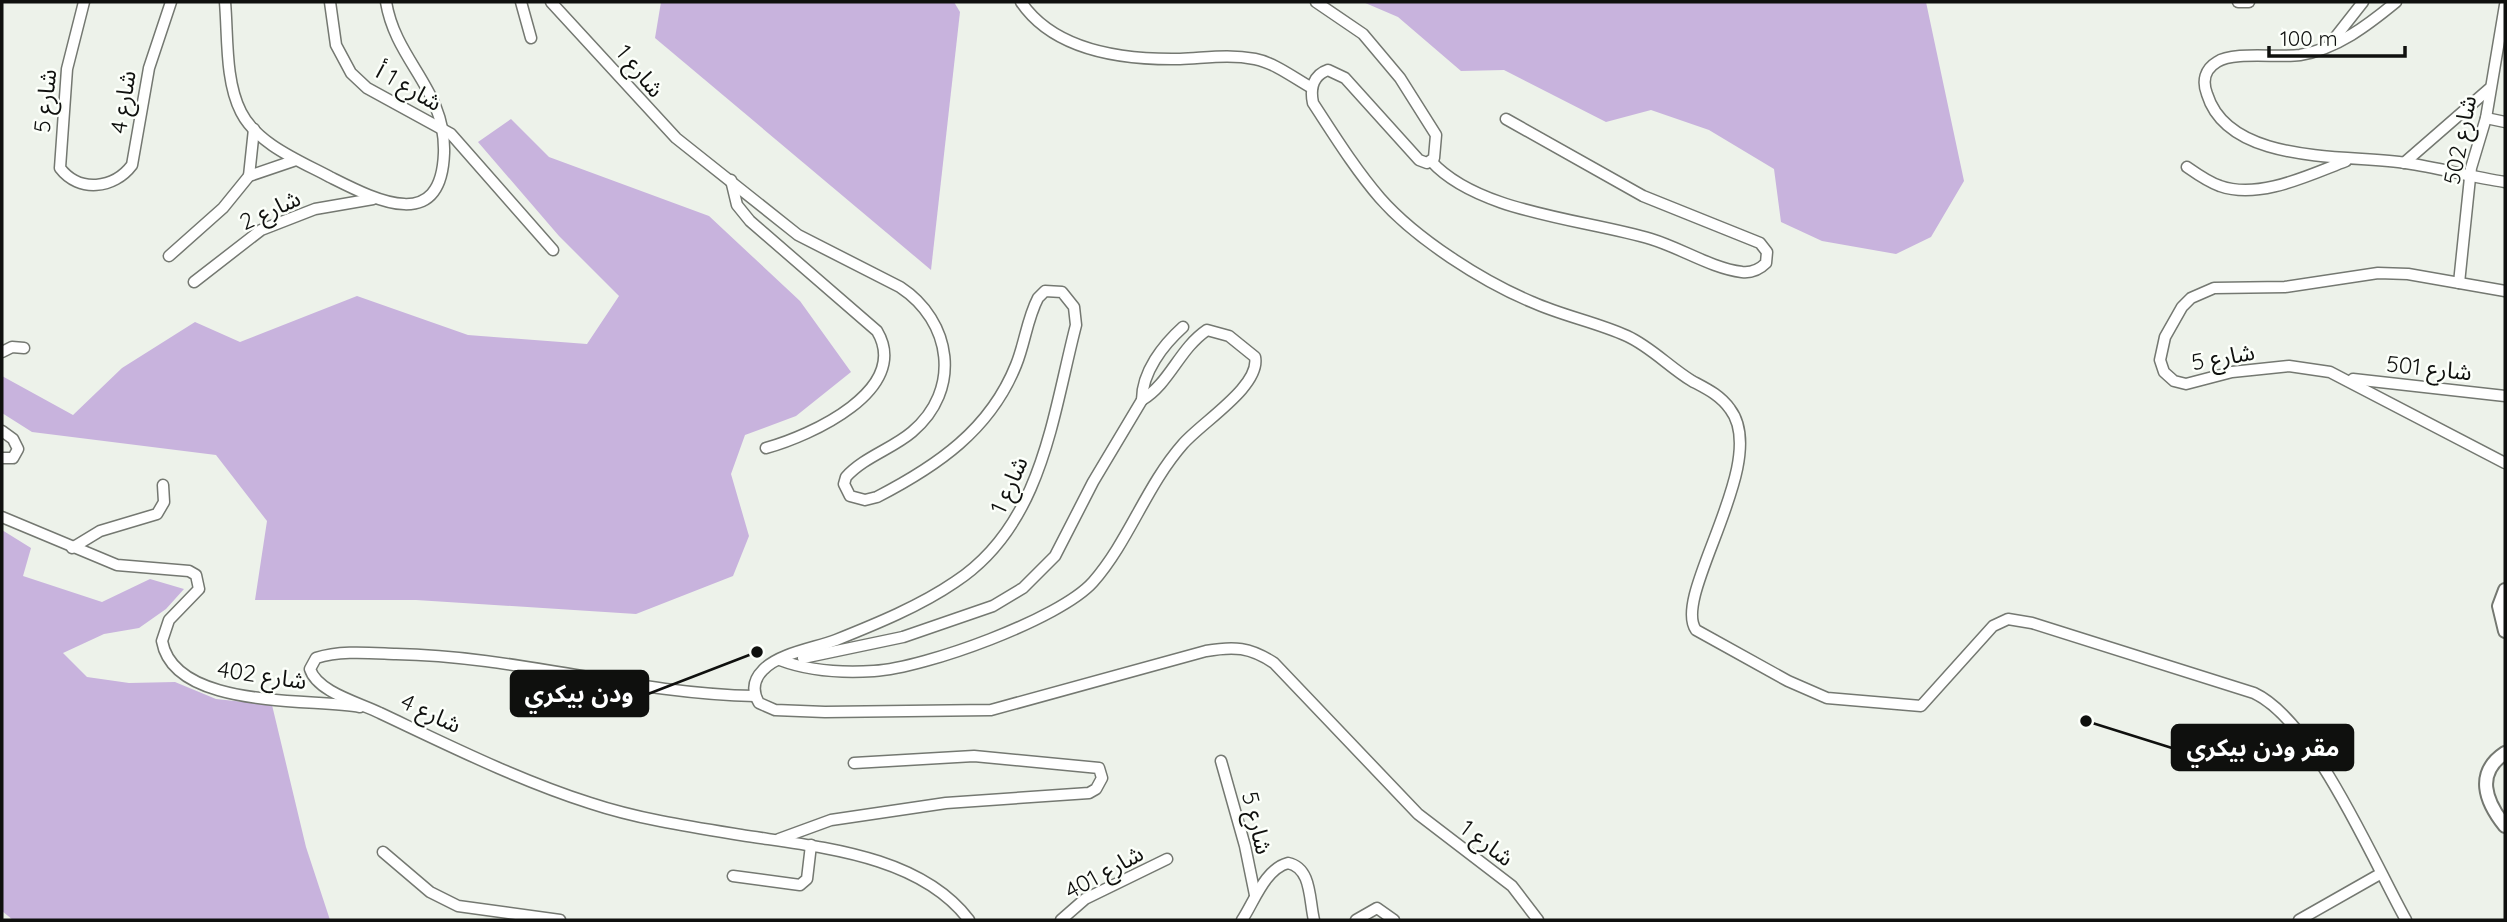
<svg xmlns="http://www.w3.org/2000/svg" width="2507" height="922" font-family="Quicksand,'Noto Sans Arabic',sans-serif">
  <rect width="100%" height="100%" fill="#edf2ea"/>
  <!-- green -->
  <g fill="#c8b3dd">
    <path d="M661,2H954L960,12L931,270L655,38Z"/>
    <path d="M1363,2H1926L1964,181L1931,237L1896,254L1822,241L1781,222L1774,169L1709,130L1651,110L1606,122L1504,70L1461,71L1398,17Z"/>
    <path d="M511,119L549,157L709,216L800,301L851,372L796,416L745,435L731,474L749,536L733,576L636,614L416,600H255L267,521L216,455L32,432L2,413V376L73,415L122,368L195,322L240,342L357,296L468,335L587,344L619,296L559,236L478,142Z"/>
    <path d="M2,530L31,548L23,576L102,602L150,579L184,589L166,609L139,628L104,634L63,653L87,677L129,683L175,682L216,699L272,705L306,847L330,920H13L2,911Z"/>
  </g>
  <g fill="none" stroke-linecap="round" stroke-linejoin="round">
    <defs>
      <g id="minor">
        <path d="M84,2L67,69L60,168C79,193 114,189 132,165L149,68L171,2"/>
        <path d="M225,2C228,36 225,81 241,112C257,144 300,161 330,177C374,199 441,235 444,153C446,89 396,62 386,2"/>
        <path d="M330,2L336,45L351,73L367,88L451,134L553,250"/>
        <path d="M521,2L531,38"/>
        <path d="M551,2L676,138L798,235L900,287C952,321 962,390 912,432C892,449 864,457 846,477L844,484L850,496L865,500L877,497C937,466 990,430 1016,365C1025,343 1027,319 1038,298L1045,291L1062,292L1074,307L1076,325C1052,418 1042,525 955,582C920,606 876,624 836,640C815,648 779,653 763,670C753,680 752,691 759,703L775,710L825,712L991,710L1206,651C1234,646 1250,647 1274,663L1418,814L1512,886L1538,920"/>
        <path d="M1021,2C1055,52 1124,60 1180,59C1206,58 1229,54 1255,59C1275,63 1294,78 1312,88"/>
        <path d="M1316,2L1363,34L1400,78L1436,135L1434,158L1427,163L1419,160L1345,78L1328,70C1313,75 1310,89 1313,103C1334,135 1355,169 1380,198C1416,239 1482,281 1532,302C1563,316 1596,322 1627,336C1651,347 1669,367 1692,381C1707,389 1720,395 1730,409C1771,462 1671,596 1696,630L1788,681L1827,698L1921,706L1993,626L2008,619L2032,623L2254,693C2314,721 2373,861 2406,920"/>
        <path d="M2238,2H2249"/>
        <path d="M2396,2C2368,25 2337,49 2300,55C2278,58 2233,51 2217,62C2205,69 2202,81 2207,94C2229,166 2349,154 2406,163C2439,168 2472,177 2505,182"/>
        <path d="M2330,44L2363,2"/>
        <path d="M2486,118L2505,122"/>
        <path d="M1431,161C1478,213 1584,219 1651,239C1681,248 1711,268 1742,272C1752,273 1759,270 1766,263L1767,252L1760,243L1643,196L1506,119"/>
        <path d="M2404,163L2489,89"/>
        <path d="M2187,167C2197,174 2208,182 2220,186C2259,200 2309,175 2346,161"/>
        <path d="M249,176L254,129"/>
        <path d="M731,180L737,205L750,221L877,331C912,390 810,436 766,448"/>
        <path d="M169,256L223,208L249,176L296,160"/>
        <path d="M194,282L261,230L315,209L373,199"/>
        <path d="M2459,283L2471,168L2486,118L2505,5"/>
        <path d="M2505,291L2408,274L2378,273L2285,287L2214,288L2191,298L2182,307L2165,337L2160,360L2164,372L2174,381L2186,384L2232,372L2289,366L2330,372L2505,463"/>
        <path d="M2,352L12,347L24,348"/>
        <path d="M2353,379L2505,396"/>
        <path d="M2,431L13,439L18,449L13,458H2"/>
        <path d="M2,517L117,565L189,571L196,575L199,589L169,620L162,641C174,709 307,698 360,707"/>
        <path d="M72,548L100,531L157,514L164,502L163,485"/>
        <path d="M803,658L903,637L993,606L1023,588L1055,556L1093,482L1142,400C1142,372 1163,345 1183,327"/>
        <path d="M780,660C809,671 843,673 874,671C925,668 1060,619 1093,582C1129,541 1146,486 1183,444C1202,422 1261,386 1255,357L1229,336L1207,330C1179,349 1170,383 1142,400"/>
        <path d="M755,696C634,694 517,656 396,654C370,653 341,650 316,658L310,669C317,692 360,703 380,713C448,745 518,780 590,803C638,819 691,827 741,835C817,847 919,854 969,920"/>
        <path d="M1221,761L1245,846L1255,895"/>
        <path d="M779,839L831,820L946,803L1089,793L1096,789L1102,778L1099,768L974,756L854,763"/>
        <path d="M383,852L430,892L458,906L560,920"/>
        <path d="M733,876L800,885L807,879L811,845"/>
        <path d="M1061,920L1085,899L1167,859"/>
        <path d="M1242,920C1254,902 1265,869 1288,863C1312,868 1309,900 1314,920"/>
        <path d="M1356,920L1377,908L1394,920"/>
        <path d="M2299,920L2380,874"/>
      </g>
      <g id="tertiary">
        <path d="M2505,590L2499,606L2505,631"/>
        <path d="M2505,753C2475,773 2485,801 2505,826"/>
      </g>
    </defs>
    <!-- minor casing -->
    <use href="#minor" stroke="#747871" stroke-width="13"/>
    <!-- tertiary casing -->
    <use href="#tertiary" stroke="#747871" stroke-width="16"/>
    <!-- minor -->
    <use href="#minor" stroke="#fff" stroke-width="10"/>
    <!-- tertiary -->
    <use href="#tertiary" stroke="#fff" stroke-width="12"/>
  </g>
  <g text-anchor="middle" stroke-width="5" stroke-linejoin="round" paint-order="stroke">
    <!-- street labels -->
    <g font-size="23" fill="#0f100e" stroke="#fcfffa">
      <text transform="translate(640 71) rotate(50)" y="8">شارع 1</text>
      <text transform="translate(409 87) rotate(30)" y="8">شارع 1 أ</text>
      <text transform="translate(45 101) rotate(-84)" y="8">شارع 5</text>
      <text transform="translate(123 102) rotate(-81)" y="8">شارع 4</text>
      <text transform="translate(2460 140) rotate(-79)" y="8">شارع 502</text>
      <text transform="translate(270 210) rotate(-25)" y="8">شارع 2</text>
      <text transform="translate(2223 357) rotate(-10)" y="8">شارع 5</text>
      <text transform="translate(2429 368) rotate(6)" y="8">شارع 501</text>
      <text transform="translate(1009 485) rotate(-66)" y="8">شارع 1</text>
      <text transform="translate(262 675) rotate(8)" y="8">شارع 402</text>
      <text transform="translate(431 713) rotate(25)" y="8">شارع 4</text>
      <text transform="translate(1257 823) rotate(76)" y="8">شارع 5</text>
      <text transform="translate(1487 843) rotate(37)" y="8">شارع 1</text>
      <text transform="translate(1104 872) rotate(-29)" y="8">شارع 401</text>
    </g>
  </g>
  <!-- callouts -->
  <path fill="none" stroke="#0f100e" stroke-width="2.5" d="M757 652L648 694M2086 721L2172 748"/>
  <g fill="#0f100e" stroke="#fcfffa" stroke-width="2.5">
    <circle cx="757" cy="652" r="7"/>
    <circle cx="2086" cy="721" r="7"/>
  </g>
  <g fill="#0f100e" stroke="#0f100e" stroke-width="2.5">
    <rect x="511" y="671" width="137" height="45" rx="7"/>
    <rect x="2172" y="725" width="181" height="45" rx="7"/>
  </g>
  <g font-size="24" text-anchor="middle" font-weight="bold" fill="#fff">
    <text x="579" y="702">ودن بيكري</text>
    <text x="2263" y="756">مقر ودن بيكري</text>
  </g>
  <!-- border -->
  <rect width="2507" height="922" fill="none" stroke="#0f100e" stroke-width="7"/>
  <!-- scale -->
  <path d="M2269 46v10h136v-10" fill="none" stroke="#0f100e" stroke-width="3.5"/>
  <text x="2280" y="46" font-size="21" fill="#0f100e" stroke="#fcfffa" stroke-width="5" paint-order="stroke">100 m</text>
</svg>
